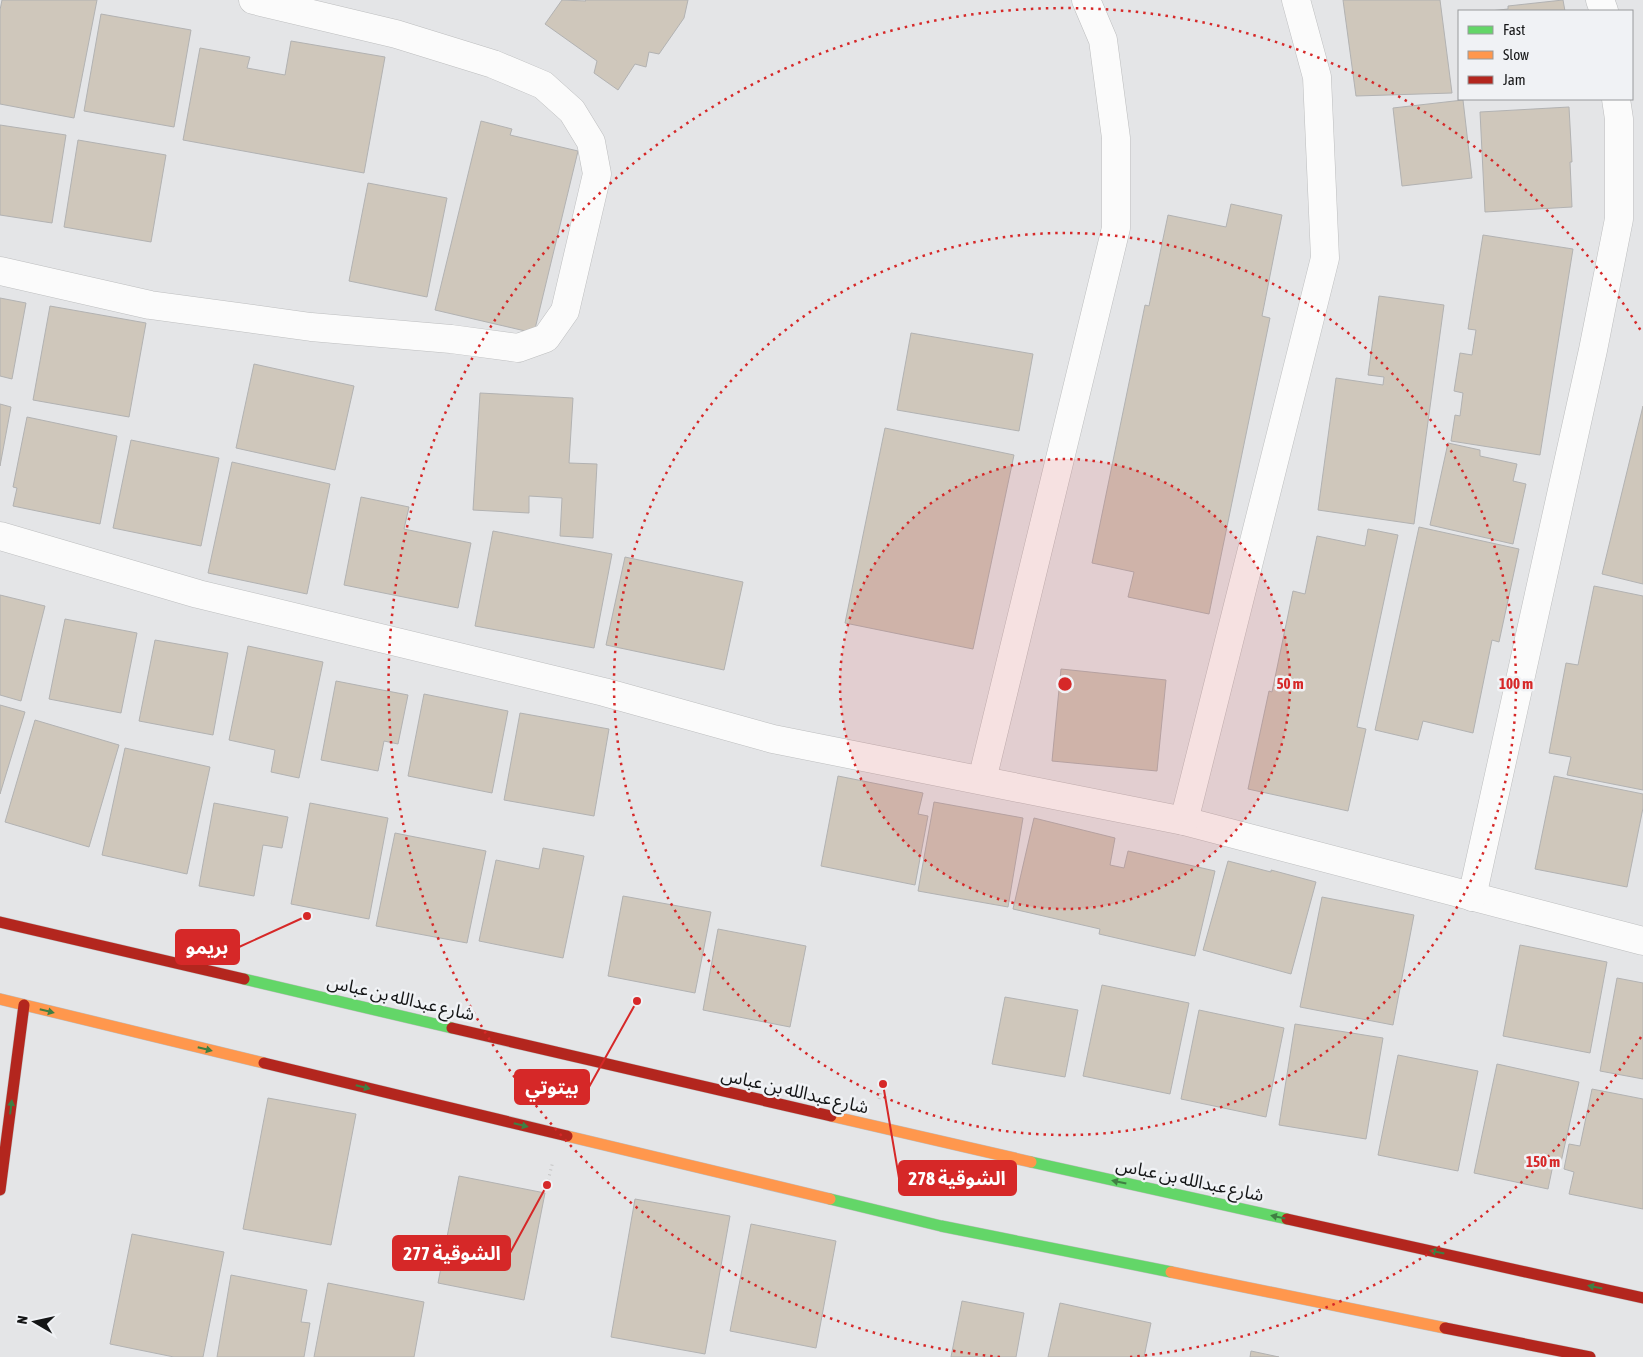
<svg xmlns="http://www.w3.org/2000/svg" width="1643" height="1357" font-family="'Asap Condensed','Noto Sans Arabic',sans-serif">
  <rect width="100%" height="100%" fill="#e4e5e7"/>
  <!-- building -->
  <g fill="#cfc7bb" stroke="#b2b2b2">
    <path d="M2,0H97L74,118L0,104V10Z"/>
    <path d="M562,0L586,1L585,0H688L684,18L659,54L649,52L646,67L635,64L618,90L594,73L597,61L545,24Z"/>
    <path d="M1343,0H1440L1452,93L1356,96Z"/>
    <path d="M1563,0L1565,11H1490L1508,9V6Z"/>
    <path d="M101,14L191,30L174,127L84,111Z"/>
    <path d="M291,41L385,57L364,173L183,140L200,48L250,57L247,68L285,75Z"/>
    <path d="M1463,100L1472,178L1402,186L1393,108Z"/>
    <path d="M1569,107L1572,162H1570L1572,207L1485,212L1480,112Z"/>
    <path d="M481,121L512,129L510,135L578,151L534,333L435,310Z"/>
    <path d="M0,125L66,135L52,223L0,215Z"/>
    <path d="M78,140L166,155L151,242L64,227Z"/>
    <path d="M368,183L447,198L427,297L349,281Z"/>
    <path d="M1231,204L1282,215L1262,316L1270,318L1209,614L1128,597L1134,572L1092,563L1145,305L1149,306L1168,215L1226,227Z"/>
    <path d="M1483,235L1573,249L1540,455L1451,441L1455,415L1460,416L1463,393L1454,391L1460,353L1472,355L1476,330L1468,329Z"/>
    <path d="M1379,296L1444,305L1414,524L1318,510L1336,378L1383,385L1384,377L1368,375Z"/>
    <path d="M0,298L26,303L12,379L0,376Z"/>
    <path d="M50,306L146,323L129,417L33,400Z"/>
    <path d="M911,333L1033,354L1019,431L897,410Z"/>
    <path d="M254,364L354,386L335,470L236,448Z"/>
    <path d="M480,393L573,398L569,463L597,464L593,538L560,536L562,498L529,496V513L473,510Z"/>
    <path d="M0,404L11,407L0,466Z"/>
    <path d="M1643,406V584L1602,574Z"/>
    <path d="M27,417L117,436L100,524L13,506L17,488L13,487Z"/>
    <path d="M885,428L1014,455L973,649L845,623Z"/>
    <path d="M131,440L219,458L201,546L113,528Z"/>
    <path d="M1448,443L1480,450V456L1517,464L1513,481L1526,484L1513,544L1430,525Z"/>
    <path d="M232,462L330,484L307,594L208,573Z"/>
    <path d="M361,497L409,507L404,529L471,543L458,608L344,585Z"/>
    <path d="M1419,527L1519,549L1499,642L1492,640L1473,733L1423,721L1418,740L1375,730Z"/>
    <path d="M1368,529L1398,535L1357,727L1366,729L1348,811L1248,789L1269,691L1272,692L1293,591L1305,594L1317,536L1365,546Z"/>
    <path d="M493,531L612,554L594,648L475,626Z"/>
    <path d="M625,557L743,582L724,670L606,645Z"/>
    <path d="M1594,586L1643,596V790L1567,775L1571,757L1549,753L1566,663L1578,665Z"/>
    <path d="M0,595L45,606L21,701L0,695Z"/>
    <path d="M65,619L137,633L121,713L49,699Z"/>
    <path d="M155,640L228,653L213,735L139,721Z"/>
    <path d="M248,646L323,662L299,778L271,772L275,750L229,740Z"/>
    <path d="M1061,669L1166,680L1157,771L1052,761Z"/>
    <path d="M336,681L408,695L398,744L384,741L378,771L321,760Z"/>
    <path d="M424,694L508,711L492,793L408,776Z"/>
    <path d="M0,705L25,712L0,794Z"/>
    <path d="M520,713L609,729L594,816L504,800Z"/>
    <path d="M35,720L119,745L89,847L5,822Z"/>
    <path d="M125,748L210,767L187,874L102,855Z"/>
    <path d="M838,776L923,793L918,814L928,816L915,885L821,866Z"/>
    <path d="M1554,776L1643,794V808L1627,887L1535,869Z"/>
    <path d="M934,802L1023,818L1008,907L918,891Z"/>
    <path d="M214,803L288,817L282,848L263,845L254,896L199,886Z"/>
    <path d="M310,803L388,818L369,919L291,904Z"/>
    <path d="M1034,818L1115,838L1110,865L1124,868L1128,851L1215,871L1195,956L1099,934L1100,929L1013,909Z"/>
    <path d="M395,833L486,851L467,943L376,926Z"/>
    <path d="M543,848L584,856L563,958L479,941L496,860L539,869Z"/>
    <path d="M1228,861L1271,872V870L1316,882L1291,974L1203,950Z"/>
    <path d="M623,896L711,912L695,993L608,976Z"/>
    <path d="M1322,897L1414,915L1393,1025L1300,1007Z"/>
    <path d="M718,929L806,946L790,1027L703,1010Z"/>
    <path d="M1520,945L1607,962L1590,1053L1503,1036Z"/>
    <path d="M1617,978L1643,983V1079L1600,1071Z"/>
    <path d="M1102,985L1189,1003L1170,1094L1083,1076Z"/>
    <path d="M1005,997L1078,1010L1065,1077L992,1064Z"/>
    <path d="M1199,1010L1284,1028L1266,1117L1181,1099Z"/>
    <path d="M1295,1024L1383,1038L1366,1139L1279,1125Z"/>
    <path d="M1398,1055L1478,1071L1458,1171L1378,1155Z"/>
    <path d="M1497,1064L1579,1082L1561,1162L1554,1160L1548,1189L1474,1173Z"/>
    <path d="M1592,1089L1643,1099V1209L1569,1194L1574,1172L1564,1169L1569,1144L1580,1146Z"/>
    <path d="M268,1098L356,1114L331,1245L243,1229Z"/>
    <path d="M459,1176L545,1193L524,1300L438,1283Z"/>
    <path d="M635,1199L730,1216L705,1354L611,1337Z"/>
    <path d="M751,1224L836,1241L816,1348L730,1331Z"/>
    <path d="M132,1234L224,1252L203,1357H174L110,1344Z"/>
    <path d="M231,1275L307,1290L301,1322L310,1323L304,1357H217Z"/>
    <path d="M328,1283L424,1302L414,1357H314Z"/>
    <path d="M962,1301L1024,1313L1016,1357H951Z"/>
    <path d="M1060,1303L1151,1323L1144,1357H1048Z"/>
    <path d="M1251,1351L1279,1357H1250Z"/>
  </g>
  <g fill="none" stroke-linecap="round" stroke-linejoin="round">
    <defs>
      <g id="street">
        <path d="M1600,0L1604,11"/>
        <path d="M0,271L150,305L311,327L451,339L518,348L546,338L565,311L597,174L591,142L572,111L543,85L493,64L396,34L253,0"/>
        <path d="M0,536L198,594L604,692L773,739L1184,821L1643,941"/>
        <path d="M982,780L1116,228V138L1103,40L1086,0"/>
        <path d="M1184,821L1325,258L1317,77L1296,0"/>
        <path d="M1472,897L1593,350L1619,219V119L1616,99"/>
      </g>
      <g id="fast">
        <path d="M244,979L452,1028"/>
        <path d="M1031,1162L1287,1219"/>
        <path d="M830,1199L941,1226L1171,1272"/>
      </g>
      <g id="slow">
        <path d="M0,999L264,1063"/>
        <path d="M831,1116L1031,1162"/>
        <path d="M567,1136L830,1199"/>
        <path d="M1171,1272L1445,1328"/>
      </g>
      <g id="jam">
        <path d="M0,922L244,979"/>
        <path d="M452,1028L831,1116"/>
        <path d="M264,1063L567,1136"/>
        <path d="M0,1190L24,1005"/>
        <path d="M1287,1219L1643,1298"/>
        <path d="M1445,1328L1590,1357"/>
      </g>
    </defs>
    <!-- street casing -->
    <use href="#street" stroke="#bdbebf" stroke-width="29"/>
    <!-- fast casing -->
    <use href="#fast" stroke="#bdbebf" stroke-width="12"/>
    <!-- slow casing -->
    <use href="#slow" stroke="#bdbebf" stroke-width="12"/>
    <!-- jam casing -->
    <use href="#jam" stroke="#bdbebf" stroke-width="12"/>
    <!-- path -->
    <g stroke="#c6c6c6" stroke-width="3" stroke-dasharray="1 4" stroke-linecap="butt">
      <path d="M879,1099L883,1084"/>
      <path d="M547,1185L553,1161"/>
    </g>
    <!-- street -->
    <use href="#street" stroke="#fbfbfb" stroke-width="28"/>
    <!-- fast -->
    <use href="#fast" stroke="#63d668" stroke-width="11"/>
    <!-- slow -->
    <use href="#slow" stroke="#ff974d" stroke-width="11"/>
    <!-- jam -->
    <use href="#jam" stroke="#b3261e" stroke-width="11"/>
  </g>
  <!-- one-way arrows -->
  <defs><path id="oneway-solid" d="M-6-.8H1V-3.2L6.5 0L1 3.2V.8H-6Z" transform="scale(1.25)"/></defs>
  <g fill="#3f7f43">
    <use href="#oneway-solid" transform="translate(47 1011) rotate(14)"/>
    <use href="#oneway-solid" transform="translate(205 1049) rotate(14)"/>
    <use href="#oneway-solid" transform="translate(363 1087) rotate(14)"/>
    <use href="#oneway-solid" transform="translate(11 1107) rotate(-83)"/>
    <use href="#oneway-solid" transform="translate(521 1125) rotate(14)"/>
    <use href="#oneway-solid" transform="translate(1119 1182) rotate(-168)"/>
    <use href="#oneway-solid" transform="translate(1278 1217) rotate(-168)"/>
    <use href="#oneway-solid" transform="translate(1437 1252) rotate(-168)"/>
    <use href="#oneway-solid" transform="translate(1595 1287) rotate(-168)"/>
  </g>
  <!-- distance rings -->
  <circle cx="1065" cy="684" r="225" fill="#d62828" fill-opacity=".12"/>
  <g fill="none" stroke="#d62828" stroke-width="2.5" stroke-dasharray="2.5 5">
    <circle cx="1065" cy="684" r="225"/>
    <circle cx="1065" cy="684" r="451"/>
    <path d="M1641 1037A676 676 0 0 1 1130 1357M1000 1357A676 676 0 1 1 1641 331"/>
  </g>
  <g text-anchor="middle" stroke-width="5" stroke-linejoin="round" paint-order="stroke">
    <!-- street labels -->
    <g font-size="18" fill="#141516" stroke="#f0f2f5">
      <text transform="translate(401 998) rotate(13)" y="6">شارع عبدالله بن عباس</text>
      <text transform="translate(795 1091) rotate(13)" y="6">شارع عبدالله بن عباس</text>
      <text transform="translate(1190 1180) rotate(12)" y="6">شارع عبدالله بن عباس</text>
    </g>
  </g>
  <circle cx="1065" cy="684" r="8" fill="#d62828" stroke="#f0f2f5" stroke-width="2.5"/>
  <g font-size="15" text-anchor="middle" font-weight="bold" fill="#d62828" stroke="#f0f2f5" stroke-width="5" stroke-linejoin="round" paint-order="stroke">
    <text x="1290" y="689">50 m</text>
    <text x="1516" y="689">100 m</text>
    <text x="1543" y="1167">150 m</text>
  </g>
  <!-- callouts -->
  <path fill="none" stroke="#d62828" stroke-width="2" d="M307 916L239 947M637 1001L589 1087M883 1084L899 1178M547 1185L510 1253"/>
  <g fill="#d62828" stroke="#f0f2f5" stroke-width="2">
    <circle cx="307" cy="916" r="5"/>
    <circle cx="637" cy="1001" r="5"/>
    <circle cx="883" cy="1084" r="5"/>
    <circle cx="547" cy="1185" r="5"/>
  </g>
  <g fill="#d62828" stroke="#d62828" stroke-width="2">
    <rect x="176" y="930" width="63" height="34" rx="5"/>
    <rect x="515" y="1070" width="74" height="34" rx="5"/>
    <rect x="899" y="1161" width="117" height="34" rx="5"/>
    <rect x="393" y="1236" width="117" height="34" rx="5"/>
  </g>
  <g font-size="19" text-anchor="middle" font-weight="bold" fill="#fff">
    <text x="207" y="954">بريمو</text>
    <text x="552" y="1094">بيتوتي</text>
    <text x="957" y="1185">الشوقية 278</text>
    <text x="452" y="1260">الشوقية 277</text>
  </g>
  <!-- legend -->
  <rect x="1458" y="10" width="175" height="90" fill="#f0f2f5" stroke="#989a9c"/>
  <rect x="1468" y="26" width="25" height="8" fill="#63d668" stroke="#989a9c"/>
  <text x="1503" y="35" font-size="15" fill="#141516">Fast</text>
  <rect x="1468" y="51" width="25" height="8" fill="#ff974d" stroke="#989a9c"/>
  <text x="1503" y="60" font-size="15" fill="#141516">Slow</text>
  <rect x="1468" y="76" width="25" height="8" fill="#b3261e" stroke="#989a9c"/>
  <text x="1503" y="85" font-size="15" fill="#141516">Jam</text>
  <!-- north arrow -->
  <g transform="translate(35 1322) rotate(279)" stroke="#f0f2f5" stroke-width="4" paint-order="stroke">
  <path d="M0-4L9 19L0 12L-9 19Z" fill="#141516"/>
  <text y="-8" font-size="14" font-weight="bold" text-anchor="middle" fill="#141516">N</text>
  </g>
</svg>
